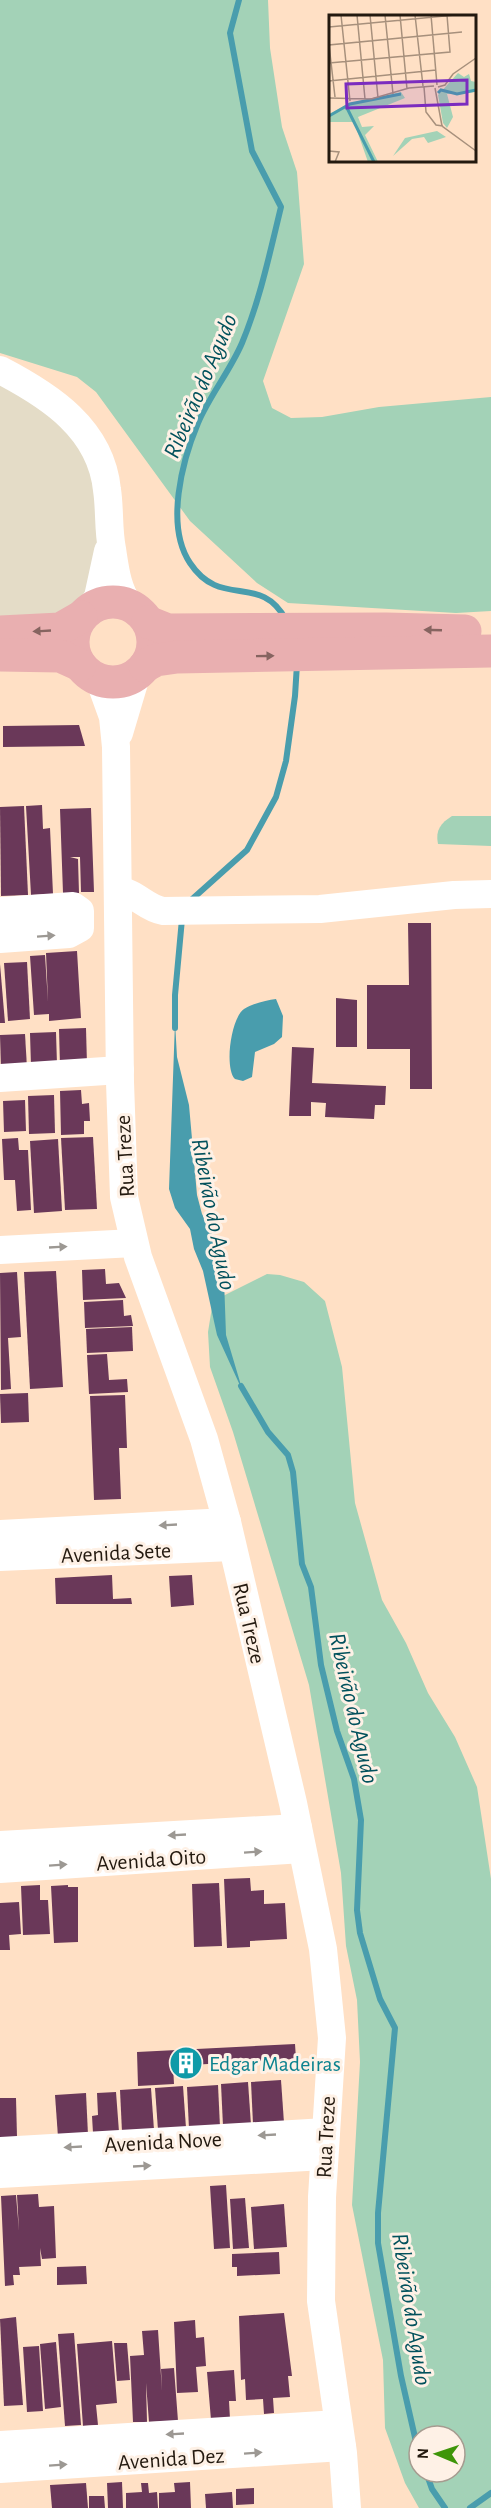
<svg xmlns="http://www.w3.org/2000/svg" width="491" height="2508" font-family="'Alegreya Sans',sans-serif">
  <rect width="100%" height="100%" fill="#ffe0c5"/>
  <!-- industrial -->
  <path fill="#e4dcc7" d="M0,375L80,432L108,539L87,607L0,629Z"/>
  <!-- green -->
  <g fill="#a3d2b7" fill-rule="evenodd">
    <path d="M0,0H268L270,48L282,127L297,172L304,264L263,381L272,408L291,418L322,417L379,407L491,397V611L456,613L288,603L257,583L190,521L96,392L77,377L0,353Z"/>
    <path d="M452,816H491V846L438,844C435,830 441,823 452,816Z"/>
    <path d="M267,1274L280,1275L304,1282L325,1301L342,1367L355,1503L382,1600L406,1643L428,1693L455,1737L477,1787L491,1879V2508H419L405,2483L385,2428L383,2360L352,2205L360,2062L357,2000L346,1946L341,1873L309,1685L233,1432L210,1367L208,1332L213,1301ZM419,2436H455V2472H419Z"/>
  </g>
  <!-- water -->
  <g fill="#499dad">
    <path d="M276,999L283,1016L282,1037L274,1044L255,1052L252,1077L243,1081L235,1079C224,1068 231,1018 244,1009C252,1004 266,1000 276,999Z"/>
    <path d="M175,1022L177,1057L189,1105L197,1195L202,1214L220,1249L224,1279L226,1335L243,1392L217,1335L203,1271L194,1249L190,1229L175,1208L169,1189Z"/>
  </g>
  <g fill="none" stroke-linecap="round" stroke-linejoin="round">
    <!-- stream -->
    <g stroke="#499dad" stroke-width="6">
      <path d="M239,0L230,33L252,151L281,207C270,252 260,300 242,343C230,371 210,395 198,423C182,461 165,526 190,563C221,610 261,572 286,620"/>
      <path d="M190,901L247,850L276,797L286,761L295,696L297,664"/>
      <path d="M175,1028V995L182,919"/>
      <path d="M241,1386L268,1432L288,1455L293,1472L302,1564L311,1587L321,1665L337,1731L354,1779L361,1820L357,1910L360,1933L380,1999L395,2028L378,2213V2243L401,2376L419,2455"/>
      <path d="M426,2472L432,2489L445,2508"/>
      <path d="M470,2508L491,2493"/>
    </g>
  </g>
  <!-- building -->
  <g fill="#6a3859">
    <path d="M79,725L85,746L3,747V726Z"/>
    <path d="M42,805L43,829L50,828L53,894L31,895L26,806Z"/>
    <path d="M24,806L28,895L1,896L0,807Z"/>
    <path d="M91,808L94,892H81L80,857H70L78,859L79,893H63L60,809Z"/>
    <path d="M408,923H431L432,1089H410V1049H367V985H409Z"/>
    <path d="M77,951L81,1018L49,1021V1014L34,1015L30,956L45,955L48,1002L46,953Z"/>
    <path d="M27,962L30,1019L8,1021L4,963Z"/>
    <path d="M0,964L5,1023H0Z"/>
    <path d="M336,998L357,1000V1047H336Z"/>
    <path d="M86,1028L87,1065L60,1066L59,1029Z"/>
    <path d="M56,1032L57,1065L31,1066L30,1033Z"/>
    <path d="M25,1034L27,1068L1,1069L0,1035Z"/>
    <path d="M292,1047L314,1048L312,1083L386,1086L385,1105H375L374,1119L325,1117L326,1103L311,1102V1116H289Z"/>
    <path d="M81,1090L82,1104L89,1103L90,1121H84V1134L61,1135L60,1091Z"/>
    <path d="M54,1095L55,1133L29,1134L28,1096Z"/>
    <path d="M25,1100L26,1131L4,1132L3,1101Z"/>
    <path d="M93,1137L97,1209L65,1210L61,1138Z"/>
    <path d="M18,1138L19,1150H28L31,1210L17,1211L15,1180H4L2,1139Z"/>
    <path d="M58,1139L62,1211L34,1213L30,1141Z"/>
    <path d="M105,1269L106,1284L119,1283L126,1298L83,1300L82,1270Z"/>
    <path d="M56,1271L63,1387L30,1389L24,1272Z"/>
    <path d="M17,1272L21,1337L8,1338L11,1389L1,1390L0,1273Z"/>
    <path d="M123,1300L124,1316L131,1315L133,1326L85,1328L84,1302Z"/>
    <path d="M132,1327L133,1351L87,1353L86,1329Z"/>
    <path d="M107,1354L109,1380L127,1379L128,1392L89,1394L87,1355Z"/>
    <path d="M28,1393L29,1422L1,1423L0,1394Z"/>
    <path d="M125,1395L127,1448H119L121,1499L94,1500L90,1396Z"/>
    <path d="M112,1575L113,1599L131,1598L132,1604H56L55,1578Z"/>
    <path d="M192,1575L194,1605L171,1607L169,1576Z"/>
    <path d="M250,1878L251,1891L264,1890V1904L285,1903L287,1939L250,1941V1947L227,1948L224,1879Z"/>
    <path d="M219,1883L222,1946L194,1947L192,1884Z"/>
    <path d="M40,1885V1900H48L50,1934L23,1935L21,1886Z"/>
    <path d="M68,1885V1887H78V1942L54,1943L51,1886Z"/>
    <path d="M19,1902L21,1934L9,1935L10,1950H0V1903Z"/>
    <path d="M295,2044L296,2059L173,2066L174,2084L138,2086L137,2052Z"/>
    <path d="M281,2080L284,2123L253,2124L251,2082Z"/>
    <path d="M248,2082L251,2125L223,2126L221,2084Z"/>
    <path d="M218,2085L220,2127L189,2129L187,2087Z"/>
    <path d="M183,2086L186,2128L158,2130L155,2088Z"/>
    <path d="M151,2088L154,2130L122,2132L120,2090Z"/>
    <path d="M116,2092L119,2132L93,2133L92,2116L98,2115L97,2093Z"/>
    <path d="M86,2093L88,2135L58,2137L55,2095Z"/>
    <path d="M0,2098H16L17,2137H0Z"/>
    <path d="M226,2185L230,2248L214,2249L210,2186Z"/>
    <path d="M38,2194L39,2207L54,2206L56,2258L42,2259L40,2248L41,2266L19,2267L20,2275H13L14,2285L5,2286L1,2196L16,2195L19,2231L17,2195Z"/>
    <path d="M245,2198L249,2248L233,2249L230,2199Z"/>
    <path d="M284,2204L287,2247L254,2249L251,2207Z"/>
    <path d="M279,2252L280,2274L237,2276V2267H232V2254Z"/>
    <path d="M86,2266L87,2284L57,2285V2267Z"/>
    <path d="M284,2313L292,2376H288L290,2397L273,2398L274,2413L264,2414L263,2399L246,2400L245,2379L241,2380L239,2316Z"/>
    <path d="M16,2317L23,2405L4,2406L0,2319Z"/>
    <path d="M195,2320L196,2338L204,2337L206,2366L196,2367L198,2392L177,2393L174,2322Z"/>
    <path d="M158,2330L162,2391L161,2369L174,2368L178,2421L149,2422L146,2383L147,2422H133L130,2356L144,2355L142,2331Z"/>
    <path d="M74,2333L81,2425L65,2426L58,2334Z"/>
    <path d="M112,2341L117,2403L96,2405L98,2425L83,2426L77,2344Z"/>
    <path d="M56,2342L61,2407L45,2409L40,2344Z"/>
    <path d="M114,2343H127L130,2380L117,2381Z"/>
    <path d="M39,2346L43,2411L27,2412L23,2347Z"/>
    <path d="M234,2370L236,2401H229L230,2419L211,2420L207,2372Z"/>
    <path d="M122,2482L123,2508H108L107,2483Z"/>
    <path d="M190,2482L191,2508H159V2493L175,2492L174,2483Z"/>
    <path d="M86,2483L88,2508H52L50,2485Z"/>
    <path d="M141,2483H148L149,2493L157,2492L158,2508H126V2493L142,2492Z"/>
    <path d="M254,2488V2504L236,2505V2489Z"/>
    <path d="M232,2492L233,2508H206L205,2494Z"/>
    <path d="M89,2496H104L105,2508H89Z"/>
  </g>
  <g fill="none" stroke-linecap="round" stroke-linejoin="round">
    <!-- minor -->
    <g stroke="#fff" stroke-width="28">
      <path d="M0,370C50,396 101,429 107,490C110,509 108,529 112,549C115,568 117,589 129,605"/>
      <path d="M91,608L98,597L108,551"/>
      <path d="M100,681L113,717L116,747L120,1082L124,1197L138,1257L204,1439L227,1522L293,1803L323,1949L332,2038L322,2197L321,2301L343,2453L347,2508"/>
      <path d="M119,733L136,676"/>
      <path d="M118,891C136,892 145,908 163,911L320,909L454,895L491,894"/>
      <path d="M0,911L73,906L80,911V928L69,934L0,939"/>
      <path d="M0,1078L120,1070"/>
      <path d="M0,1250L134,1243"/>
      <path d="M0,1534L227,1522"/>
      <path d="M0,1557L232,1547"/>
      <path d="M0,1845L298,1828"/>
      <path d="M0,1869L302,1849"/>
      <path d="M0,2151L326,2132"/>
      <path d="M0,2174L324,2156"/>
      <path d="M0,2445L338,2424"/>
      <path d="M0,2469L342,2447"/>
    </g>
    <!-- major -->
    <g stroke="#e9afb0" stroke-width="33">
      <circle cx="113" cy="642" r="40"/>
      <path d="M148,622L168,630L386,629L465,631"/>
      <path d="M0,632L60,629L81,617"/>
      <path d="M0,655L60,656L80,665"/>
      <path d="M145,666L156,660L177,657L491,651"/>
    </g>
  </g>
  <!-- one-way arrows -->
  <defs><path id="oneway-solid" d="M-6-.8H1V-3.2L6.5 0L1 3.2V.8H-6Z" transform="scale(1.5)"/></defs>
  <g fill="#866460">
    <use href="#oneway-solid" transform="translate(433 630) rotate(-178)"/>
    <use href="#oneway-solid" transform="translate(42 631) rotate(177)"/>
    <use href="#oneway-solid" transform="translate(265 656) rotate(-1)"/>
  </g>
  <g fill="#9c9893">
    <use href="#oneway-solid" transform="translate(46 936) rotate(-4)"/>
    <use href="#oneway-solid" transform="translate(58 1247) rotate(-3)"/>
    <use href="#oneway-solid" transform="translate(168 1525) rotate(177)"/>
    <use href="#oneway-solid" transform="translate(177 1835) rotate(177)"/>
    <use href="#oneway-solid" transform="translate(253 1852) rotate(-4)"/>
    <use href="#oneway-solid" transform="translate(58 1865) rotate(-4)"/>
    <use href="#oneway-solid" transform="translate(267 2135) rotate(177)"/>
    <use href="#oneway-solid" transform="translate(73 2147) rotate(177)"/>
    <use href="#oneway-solid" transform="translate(142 2166) rotate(-3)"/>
    <use href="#oneway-solid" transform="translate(175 2434) rotate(177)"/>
    <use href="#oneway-solid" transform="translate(253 2453) rotate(-4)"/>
    <use href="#oneway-solid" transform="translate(58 2465) rotate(-4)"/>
  </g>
  <!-- icons -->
  <defs>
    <symbol id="building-disc" viewBox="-11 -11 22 22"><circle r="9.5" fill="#0f9aa8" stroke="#fef1e6"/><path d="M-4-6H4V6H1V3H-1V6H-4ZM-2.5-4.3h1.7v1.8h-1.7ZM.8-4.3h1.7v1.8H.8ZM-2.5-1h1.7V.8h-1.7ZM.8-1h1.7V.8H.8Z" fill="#fff"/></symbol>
  </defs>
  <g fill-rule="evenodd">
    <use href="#building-disc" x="167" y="2044" width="38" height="38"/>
  </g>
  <g text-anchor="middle" stroke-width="6" stroke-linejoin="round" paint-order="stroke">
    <!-- street labels -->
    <g font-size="22" fill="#23190f" stroke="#fef1e6">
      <text transform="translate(124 1156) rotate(-93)" y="8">Rua Treze</text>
      <text transform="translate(116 1552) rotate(-3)" y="8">Avenida Sete</text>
      <text transform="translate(250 1623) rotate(77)" y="8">Rua Treze</text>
      <text transform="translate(151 1859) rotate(-4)" y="8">Avenida Oito</text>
      <text transform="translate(325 2137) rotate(-87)" y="8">Rua Treze</text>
      <text transform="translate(163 2141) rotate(-3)" y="8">Avenida Nove</text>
      <text transform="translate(171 2458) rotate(-4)" y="8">Avenida Dez</text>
    </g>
    <!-- culture labels -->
    <g font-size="22" fill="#0d838f" stroke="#fef1e6" text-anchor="start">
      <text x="209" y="2071">Edgar Madeiras</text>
    </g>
    <!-- water labels -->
    <g font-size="24" font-style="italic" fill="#02515c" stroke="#fef1e6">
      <text transform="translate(200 386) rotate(-67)" y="8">Ribeirão do Agudo</text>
      <text transform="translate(214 1214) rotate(79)" y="8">Ribeirão do Agudo</text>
      <text transform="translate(354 1708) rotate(77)" y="8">Ribeirão do Agudo</text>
      <text transform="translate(412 2309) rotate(81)" y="8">Ribeirão do Agudo</text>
    </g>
  </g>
  <!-- overview -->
  <g transform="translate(329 15)">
    <rect width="147" height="147" fill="#ffe0c5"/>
    <path d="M129,58L135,62L140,59L142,66L147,67V77L118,79L124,102L118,113L114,108L109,80ZM72,77L76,83L29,102L33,112L45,111L36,120L49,147H39L25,107H0V99L22,88ZM108,116L117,122L99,128L95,122L83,124L64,141L76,123Z" fill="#a3d2b7"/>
    <path fill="none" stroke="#499dad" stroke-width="3" d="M109,78L112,75L128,79L147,75M17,91L45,147M0,101L21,89L72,79"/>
    <path fill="none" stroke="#a7907c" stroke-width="1.5" d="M12,0L21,86M28,0L36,84M41,0L49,83M56,0L64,79M71,0L78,74M86,0L94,71M102,0L108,70M0,12L126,0M0,48L121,37L118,0M0,66L107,55M95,72L97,97L107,110L114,111M109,72L116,70L124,59L147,43M106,73L113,111L147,136M6,82L0,30L133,17M0,83L42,84L80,73L105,71M0,136L10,137L6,147"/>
    <path fill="#7b2cbf" fill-opacity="0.15" stroke="#7b2cbf" stroke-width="3" d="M138,65V89L18,93L17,69Z"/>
    <rect width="147" height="147" fill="none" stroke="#23190f" stroke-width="3"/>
  </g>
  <!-- north arrow -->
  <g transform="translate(437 2454) rotate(272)"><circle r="28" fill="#fef1e6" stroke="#a69b90" stroke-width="1.5"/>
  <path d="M0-4.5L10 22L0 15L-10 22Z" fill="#3e9509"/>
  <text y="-9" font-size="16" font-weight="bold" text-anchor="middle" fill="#23190f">N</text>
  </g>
</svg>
